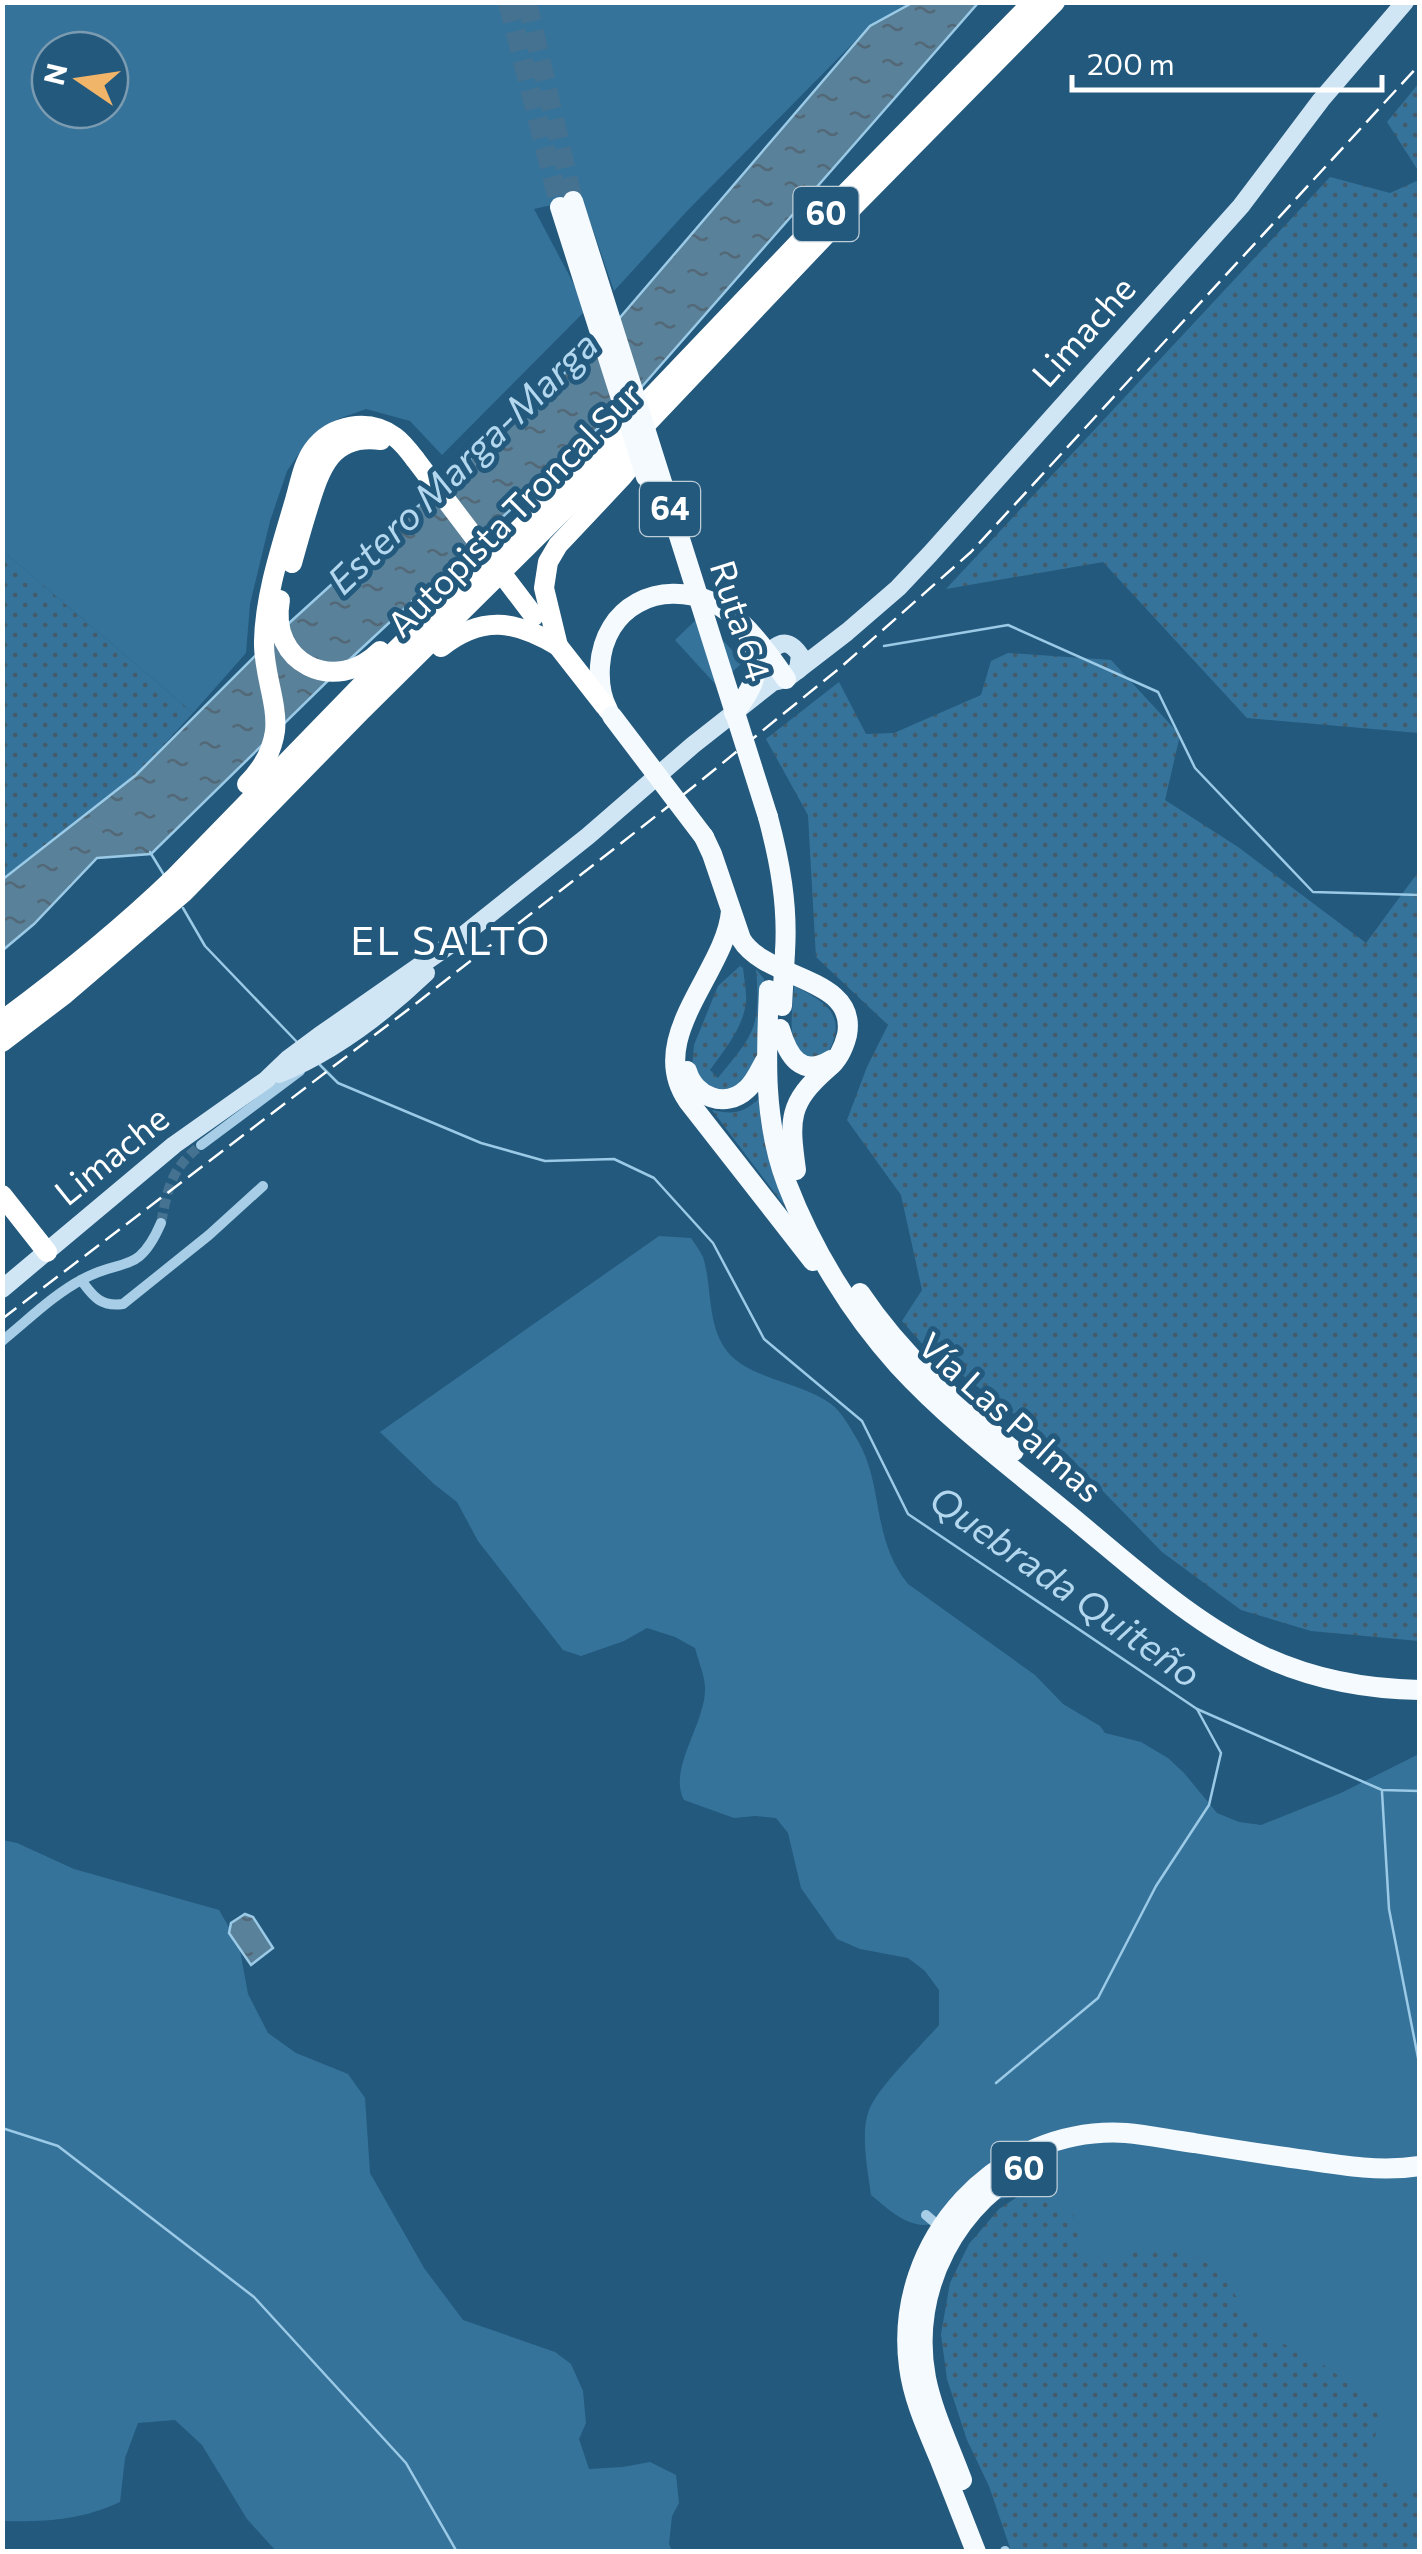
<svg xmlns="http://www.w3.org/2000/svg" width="1422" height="2554" font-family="Commissioner,sans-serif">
  <defs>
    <pattern id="grass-dots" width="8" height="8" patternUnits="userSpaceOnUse" patternTransform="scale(2.5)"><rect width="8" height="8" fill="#36739b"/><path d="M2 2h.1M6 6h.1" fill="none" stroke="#435c6c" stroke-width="1.8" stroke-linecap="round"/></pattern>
    <pattern id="water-ripples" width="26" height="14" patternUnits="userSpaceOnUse" patternTransform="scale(2.5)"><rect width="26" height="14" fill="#59819a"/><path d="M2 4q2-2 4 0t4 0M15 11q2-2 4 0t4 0" fill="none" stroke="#536977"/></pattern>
  </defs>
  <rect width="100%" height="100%" fill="#23597d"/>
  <!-- grass -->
  <g fill="url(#grass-dots)">
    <path d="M1419,83V172L1387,122Z"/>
    <path d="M1330,177L1390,193L1419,180V733L1247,718L1103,562L946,589Z"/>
    <path d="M3,551L193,713L136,775L3,879Z"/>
    <path d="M1008,653L1111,660L1180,735L1165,800L1238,847L1366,943L1419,871V1641L1311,1631L1241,1610L1162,1552L1066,1453L925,1347L902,1321L922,1290L901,1195L847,1120L867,1067L888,1025L816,957L808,815L766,739L839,682L866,734L894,733L981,695L991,661Z"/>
    <path d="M740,966L743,968C744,979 747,992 746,1002C743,1028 725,1049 710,1070L718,1078C754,1034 761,1028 756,969L764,979C763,1012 770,1082 727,1091C720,1093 710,1090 703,1089L692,1068L694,1045L718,986Z"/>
    <path d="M794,986C826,1002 849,1015 827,1055L805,1058C785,1039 793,1013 794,986Z"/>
    <path d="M759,1099L761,1125L768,1154L802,1229L712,1110C733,1115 743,1113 759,1099Z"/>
    <path d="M1046,2178L1419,2193V2551H1011L989,2486L967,2440L947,2379L941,2334L950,2283L969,2244L999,2209Z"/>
  </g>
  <!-- park -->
  <g fill="#36739b" fill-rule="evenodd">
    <path d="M3,3H912L870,26L688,210L614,291L582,198L534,209L587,309L442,455L410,421L366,409L338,419L309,439L287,471L270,521L250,604L246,653L193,713L3,551ZM50,50H110V110H50Z"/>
    <path d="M700,616L743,662L717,686L675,640Z"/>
    <path d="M659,1236L691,1238C695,1244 700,1251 703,1257C712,1286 707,1320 724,1347C744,1379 801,1381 831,1404C841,1411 851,1429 858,1441C884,1486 871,1538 908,1584L1035,1675L1063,1704L1100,1726L1105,1733L1141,1742L1168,1758L1184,1773L1217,1813L1239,1822L1261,1825L1341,1793L1419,1754V2493L1393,2483L1373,2456L1378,2414L1354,2387L1311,2356L1261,2334L1214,2263L1157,2245L1107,2261L1095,2262L1085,2254L1072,2210C1018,2188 1007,2196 954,2215C945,2218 933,2225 924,2225C903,2224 887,2208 871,2195C868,2171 860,2133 869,2110C878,2087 921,2046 939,2025V1990L925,1971L908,1958L860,1949L837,1939L801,1888L788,1833L776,1818L755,1816L734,1818L684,1800C667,1768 707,1723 705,1686C704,1674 698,1660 695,1648L675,1637L647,1628L624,1641L581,1656L563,1650L478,1541L457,1502L434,1484L380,1432Z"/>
    <path d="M3,1840L17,1843L74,1869L219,1910L239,1945L248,1994L268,2033L296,2053L348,2074L365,2098L370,2173L424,2268L463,2320L555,2352L571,2364L583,2391L586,2423L579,2439L589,2469L623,2467L650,2462L676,2475L679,2503L672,2516L669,2544L672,2551H276L247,2519L202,2445L175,2420L138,2423L125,2458L120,2502C82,2520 45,2522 3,2521Z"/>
  </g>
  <!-- water -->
  <g fill="url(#water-ripples)" stroke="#9bcae7" stroke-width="2.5">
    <path d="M912,3H978L639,390L347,662L151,854L97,858L34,924L3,950V879L136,775L277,634L599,342L870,26Z"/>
    <path d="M245,1914L253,1917L273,1948L251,1965L229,1933L231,1923Z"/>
  </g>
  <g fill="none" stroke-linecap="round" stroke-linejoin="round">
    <!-- stream -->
    <g stroke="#9bcae7" stroke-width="2.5">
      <path d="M884,646L1008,625L1158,692L1195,768L1313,892L1420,895"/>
      <path d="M150,852L164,875"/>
      <path d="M183,908L205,946L297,1042"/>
      <path d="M320,1065L338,1083L481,1143L545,1161L614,1159L654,1178L713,1243L764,1339L862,1421L908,1514L1197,1709L1382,1790L1420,1791"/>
      <path d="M1382,1792L1389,1909L1420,2068"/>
      <path d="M996,2083L1098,1998L1156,1886L1209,1805L1221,1753L1197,1709"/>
      <path d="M2,2128L58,2146L254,2297L406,2463L457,2552"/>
    </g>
    <!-- minor-tunnel -->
    <path stroke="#447290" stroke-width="10" stroke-dasharray="10 5" stroke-linecap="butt" d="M161,1223C168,1187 171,1169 201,1145"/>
    <!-- trunk-tunnel -->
    <g stroke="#447290" stroke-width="20" stroke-dasharray="20 10" stroke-linecap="butt">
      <path d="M508,2L560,207"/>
      <path d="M527,2L573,201"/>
    </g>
    <!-- minor -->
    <g stroke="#a7cee6" stroke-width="10">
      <path d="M201,1145L300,1071"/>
      <path d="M81,1280C93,1296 100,1307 123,1304L209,1235L263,1186"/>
      <path d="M2,1341C28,1320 54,1294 83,1279C123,1257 138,1276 161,1223"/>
      <path d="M926,2215L940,2227"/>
      <path d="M1005,2552V2551"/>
    </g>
    <!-- secondary -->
    <g stroke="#d1e6f5" stroke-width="18">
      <path d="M760,665C771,648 785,632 800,655L798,670"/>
      <path d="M279,1074C333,1052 384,1013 426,973"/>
      <path d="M2,1289L174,1145L266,1080L288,1059L319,1036L461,937L588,836L693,745L773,682L786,679L847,632L898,588L930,554L1241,206L1321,100L1405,2"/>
    </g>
    <!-- trunk -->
    <g stroke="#f4fafe" stroke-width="20">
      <path d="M608,710C601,697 599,681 600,666C604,606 659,579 712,602C741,615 768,653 786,679"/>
      <path d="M734,713C755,686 763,669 748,635"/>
      <path d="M768,817C780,862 788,905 785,952"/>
      <path d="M704,837L712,854L741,939C766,981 858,976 847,1035C844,1047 838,1060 828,1068C788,1103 789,1119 796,1170"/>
      <path d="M731,911C726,972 644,1038 688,1101L813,1261"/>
      <path d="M769,990C766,1056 763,1121 787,1184C812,1249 851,1313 898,1365C952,1424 1019,1473 1080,1524C1138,1572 1196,1625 1265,1657C1313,1679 1367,1689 1420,1690"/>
      <path d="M780,1029C788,1056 801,1078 831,1060"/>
      <path d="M687,1071C694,1096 725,1110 747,1089C755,1082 760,1070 765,1061"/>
      <path d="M860,1293C902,1356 957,1403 1014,1451"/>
      <path d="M962,2480C950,2447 933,2413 926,2378C909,2289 957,2200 1038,2161"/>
      <path d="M976,2552C964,2521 952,2490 940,2460C927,2429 913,2399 909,2367C892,2240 999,2125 1126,2133C1149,2135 1171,2140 1194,2143C1231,2149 1269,2155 1306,2160C1344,2166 1381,2172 1420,2166"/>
    </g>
    <!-- motorway -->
    <g stroke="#fff" stroke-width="20">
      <path d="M292,563C297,545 302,527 308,508C320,469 331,433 381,440"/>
      <path d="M280,600C268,663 335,696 380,651"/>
      <path d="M551,637L605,706"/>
      <path d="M558,646L544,588L548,562L558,545L622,477L646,447"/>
      <path d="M441,647C482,615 515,620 558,646"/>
      <path d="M247,784C262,769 272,753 275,731C278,703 263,672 264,641C265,594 282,545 295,500C300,483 303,464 313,450C332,424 369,418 395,437C403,443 409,451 415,459"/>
      <path d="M2,1021C63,976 121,929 175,877L389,657L621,429L846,193L1033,2"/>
      <path d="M2,1042L65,994L183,893L360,712L575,499L838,222L1055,2"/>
      <path d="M2,1195L47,1252"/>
    </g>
    <!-- rail -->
    <path stroke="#fff" stroke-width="2.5" stroke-dasharray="18 8" stroke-linecap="butt" d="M2,1319L418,1002L693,787L841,667L971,552L1420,64"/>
    <!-- trunk-bridge -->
    <g stroke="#f4fafe" stroke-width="20">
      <path d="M573,201L768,817"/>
      <path d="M560,207L646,477"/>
      <path d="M612,716L704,837"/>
      <path d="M782,1006L785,952"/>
    </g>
    <!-- motorway-bridge -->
    <path stroke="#fff" stroke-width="20" d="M415,459L534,616"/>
  </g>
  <g text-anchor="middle" stroke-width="10" stroke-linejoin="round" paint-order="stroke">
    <!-- shield labels -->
    <g fill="#23597d" stroke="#bdcdd8" stroke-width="2.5">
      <rect x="793.5" y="187" width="65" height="54" rx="8"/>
      <rect x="640" y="482" width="60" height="54" rx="8"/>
      <rect x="991.5" y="2142" width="65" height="54" rx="8"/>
    </g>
    <g font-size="32" font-weight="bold" fill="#fff">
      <text x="826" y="225">60</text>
      <text x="670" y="520">64</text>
      <text x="1024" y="2180">60</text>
    </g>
    <!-- street labels -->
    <g font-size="35" fill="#fff" stroke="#23597d">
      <text transform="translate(1084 332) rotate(-48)" y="12">Limache</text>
      <text transform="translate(515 510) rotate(-45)" y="12">Autopista Troncal Sur</text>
      <text transform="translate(740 621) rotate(72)" y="12">Ruta 64</text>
      <text transform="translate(112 1156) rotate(-39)" y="12">Limache</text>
      <text transform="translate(1010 1418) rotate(42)" y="12">Vía Las Palmas</text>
    </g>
    <!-- water labels -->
    <g font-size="38" font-style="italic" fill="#b2d7ee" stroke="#23597d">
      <text transform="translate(463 463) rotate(-44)" y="13">Estero Marga-Marga</text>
      <text transform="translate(1065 1587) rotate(35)" y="13">Quebrada Quiteño</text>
    </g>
    <!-- quarter labels -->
    <g font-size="40" letter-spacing="2.5" fill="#fff" stroke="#23597d">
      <text x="451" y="955">EL SALTO</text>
    </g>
  </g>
  <!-- border -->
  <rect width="1422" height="2554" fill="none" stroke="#ffffff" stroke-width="10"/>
  <!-- north arrow -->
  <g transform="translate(80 80) rotate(283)"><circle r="48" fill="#23597d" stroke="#7b9bb1" stroke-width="2.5"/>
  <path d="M0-8L18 38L0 25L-18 38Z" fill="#f1b56a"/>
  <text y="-15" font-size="28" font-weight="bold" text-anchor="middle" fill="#ffffff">N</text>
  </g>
  <!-- scale -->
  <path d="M1072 75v15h310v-15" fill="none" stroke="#ffffff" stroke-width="5"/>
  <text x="1087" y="75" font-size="30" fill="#ffffff" stroke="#23597d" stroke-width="8" paint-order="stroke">200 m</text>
</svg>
